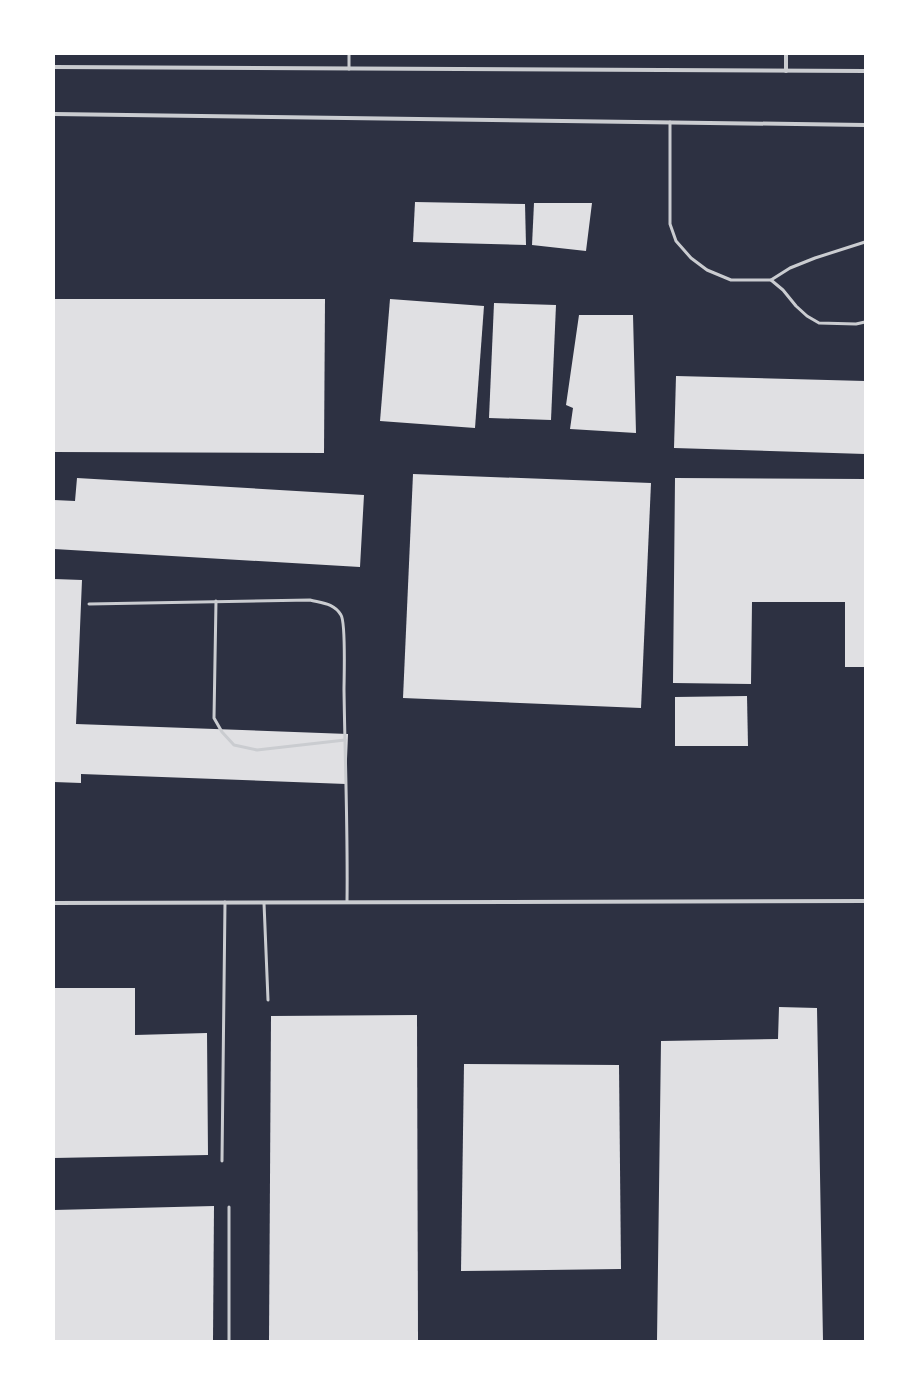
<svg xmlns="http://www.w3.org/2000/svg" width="919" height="1395" font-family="Raleway,sans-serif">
  <rect width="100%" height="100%" fill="#2d3142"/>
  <!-- building -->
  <g fill="#e0e0e3">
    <path d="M415,202L525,204L526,245L413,242Z"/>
    <path d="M534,203H592L586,251L532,245Z"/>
    <path d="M54,299H325L324,453L54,452Z"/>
    <path d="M390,299L484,306L475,428L380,421Z"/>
    <path d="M494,303L556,305L551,420L489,418Z"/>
    <path d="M579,315H633L636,433L570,429L573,408L566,405Z"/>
    <path d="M676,376L865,381V454L674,448Z"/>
    <path d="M413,474L651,483L641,708L403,698Z"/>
    <path d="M77,478L364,495L360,567L54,549V500L75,501Z"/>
    <path d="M675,478L865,479V667H845V602H752L751,684L673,683Z"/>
    <path d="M54,579L82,580L76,724L348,734L346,784L81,774V783L54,782Z"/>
    <path d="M747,696L748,746H675V697Z"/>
    <path d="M54,988H135V1035L207,1033L208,1155L54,1158Z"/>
    <path d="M779,1007L817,1008L823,1341H657L661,1041L778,1039Z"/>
    <path d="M417,1015L418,1341H269L271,1016Z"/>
    <path d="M464,1064L619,1065L621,1269L461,1271Z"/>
    <path d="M214,1206L213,1341H54V1210Z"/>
  </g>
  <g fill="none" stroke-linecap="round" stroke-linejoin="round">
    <!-- service -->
    <g stroke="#caccd0" stroke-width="3">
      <path d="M349,69V54"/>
      <path d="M670,122V224L676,241L691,258L707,270L731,280H771L790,268L815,258L865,242"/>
      <path d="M771,280L783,290L796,306L807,316L819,323L856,324L865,322"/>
      <path d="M216,601L214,718L222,732L234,745L257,750L345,740"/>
      <path d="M89,604L310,600C322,603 334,603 341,615C346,623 344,678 344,690C345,761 348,832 347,902"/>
      <path d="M264,903L268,1000"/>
      <path d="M222,1161L225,902"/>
      <path d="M229,1207V1341"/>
    </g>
    <!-- minor -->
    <g stroke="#caccd0" stroke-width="4">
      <path d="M54,67L865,71"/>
      <path d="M786,71V54"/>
      <path d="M54,114L865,125"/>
      <path d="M54,903L865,901"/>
    </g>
  </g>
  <!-- border -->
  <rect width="919" height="1395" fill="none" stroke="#ffffff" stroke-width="110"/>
</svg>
